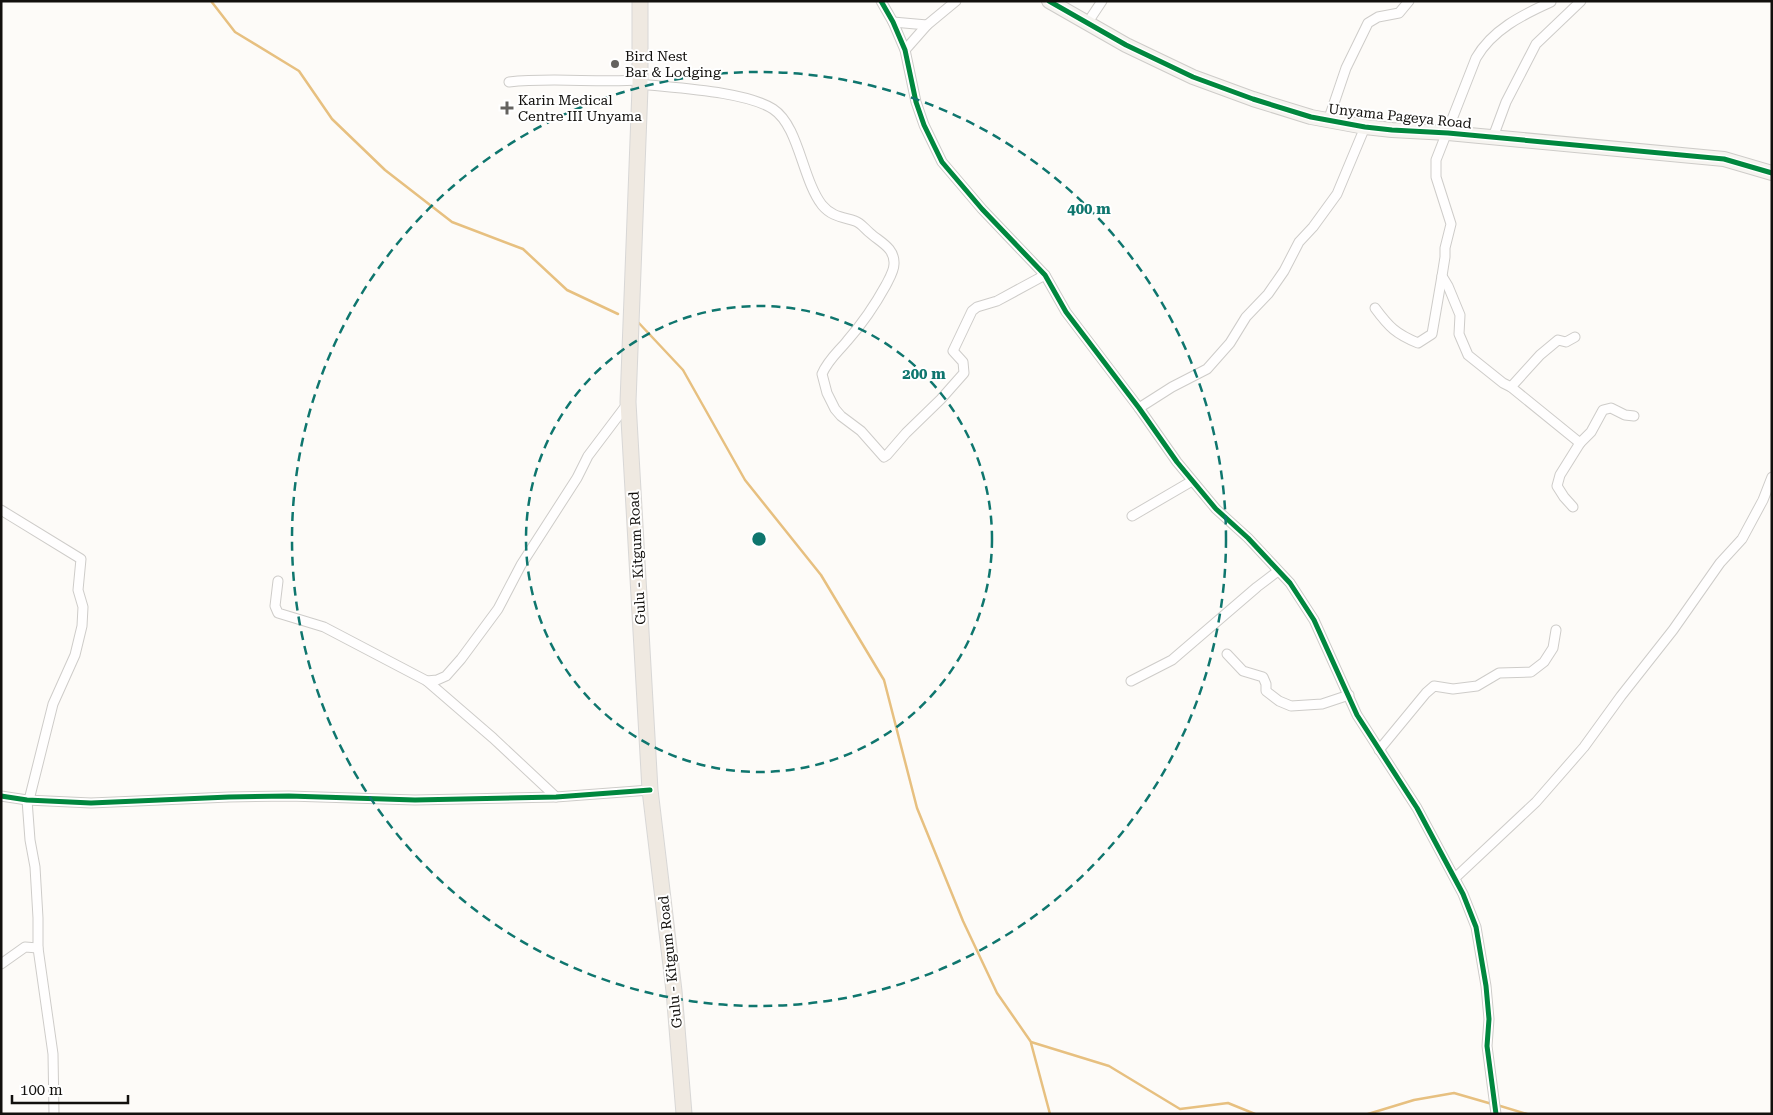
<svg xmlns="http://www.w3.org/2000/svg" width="1773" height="1115" font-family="'Roboto Serif',serif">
  <rect width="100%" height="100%" fill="#fdfbf8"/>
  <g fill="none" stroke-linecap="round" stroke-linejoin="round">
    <!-- stream -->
    <g stroke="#e7c080" stroke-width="2.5">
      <path d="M211,1L235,32L299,71L332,119L385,170L452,222L523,249L567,290L618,314"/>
      <path d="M637,321L683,370L745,480L821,575L884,680L917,808L963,921L997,993L1031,1042L1109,1066L1180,1109L1228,1103L1255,1114"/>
      <path d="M1031,1043L1050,1114"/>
      <path d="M1497,1105L1527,1114"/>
      <path d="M1368,1114L1414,1100L1454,1093L1492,1104"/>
    </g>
    <defs>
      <g id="street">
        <path d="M881,1L893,22L905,50L916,102L924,125L942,162L982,209L1045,275L1066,312L1139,408L1177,462L1216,509L1248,538L1290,583L1314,620L1357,715L1417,808L1463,894L1476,927L1486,986L1489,1019L1487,1046L1496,1114"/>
        <path d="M1551,2C1522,15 1492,30 1476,58L1436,160V177L1451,224L1445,248V257L1442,276L1448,286L1460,315L1459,334L1468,355L1503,383L1511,387L1580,443L1591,432L1603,410L1611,408L1625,415L1634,416"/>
        <path d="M893,22L927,25"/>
        <path d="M1088,22L1102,1"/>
        <path d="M905,50L927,25L956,1"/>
        <path d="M509,82C552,77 596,83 640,80"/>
        <path d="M640,84C674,88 745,91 773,109C799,126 802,179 822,205C832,217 843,217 855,221C861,223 865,229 870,233C880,242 895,248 894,264C894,271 889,279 886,285C875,305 862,324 847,341C838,352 828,360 822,374L827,393L835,409L841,416L861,431L884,457L887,455L906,433L941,399L964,373L963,362L953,351L972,311L977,307L997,301L1045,275"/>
        <path d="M1328,121L1346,68L1368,23L1378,17L1399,13L1409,1"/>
        <path d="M1493,137L1506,102L1536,44L1581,1"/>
        <path d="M1375,308C1389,327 1396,334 1418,343L1432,334L1442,276"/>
        <path d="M1511,387L1540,355L1558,340L1566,342L1575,337"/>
        <path d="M1139,408L1172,387L1207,369L1230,343L1246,317L1268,294L1284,271L1299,242L1313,227L1337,194L1365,127"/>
        <path d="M1573,507L1564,497L1557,486L1560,475L1580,443"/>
        <path d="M1,510L81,559L78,590L83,607L82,626L75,655L53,704L29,800"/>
        <path d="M1132,516L1192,481"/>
        <path d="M278,581L275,606L278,613L324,627L427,681L493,738L556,797"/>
        <path d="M1227,654L1243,671L1263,677L1266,684V691L1279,701L1291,706L1322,704L1349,695"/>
        <path d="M427,681L437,680L446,676L461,659L498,609L521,565L577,478L588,456L628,403"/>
        <path d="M1131,681L1172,660L1257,587L1278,571"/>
        <path d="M1379,750L1426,693L1434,686L1453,689L1477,686L1499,673L1531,672L1544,662L1553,648L1556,630"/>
        <path d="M1,796L27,800L91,803L229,797L289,796L415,800L556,797L650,790"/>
        <path d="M27,800L30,840L35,867L38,918V948L53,1054L54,1114"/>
        <path d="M1455,878L1536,802L1584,747L1621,696L1673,630L1720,563L1742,539L1763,500L1772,477"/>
        <path d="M1,964L25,947L38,948"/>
      </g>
      <path id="secondary" d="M1049,1L1126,45L1193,77L1253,99L1311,117L1365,127L1392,130L1448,133L1724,159L1772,173"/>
      <path id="primary" d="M640,1V88L628,402L650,790L674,991L684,1114"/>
    </defs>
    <!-- street casing -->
    <use href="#street" stroke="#ceccc9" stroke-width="11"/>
    <!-- secondary casing -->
    <use href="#secondary" stroke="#ceccc9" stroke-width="16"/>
    <!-- primary casing -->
    <use href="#primary" stroke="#d8d7d6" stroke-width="17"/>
    <!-- street -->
    <use href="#street" stroke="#fffefe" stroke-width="9"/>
    <!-- secondary -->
    <use href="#secondary" stroke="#f6f4f0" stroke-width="14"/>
    <!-- primary -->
    <use href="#primary" stroke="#efe9e1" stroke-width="15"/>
    <defs>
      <g id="cycleway">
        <path d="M881,1L893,22L905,50L916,102L924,125L942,162L982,209L1045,275L1066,312L1139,408L1177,462L1216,509L1248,538L1290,583L1314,620L1357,715L1417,808L1463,894L1476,927L1486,986L1489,1019L1487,1046L1496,1114"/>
        <path d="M1049,1L1126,45L1193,77L1253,99L1311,117L1365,127L1392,130L1448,133L1724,159L1772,173"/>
        <path d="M1,796L27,800L91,803L229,797L289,796L415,800L556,797L650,790"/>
      </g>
    </defs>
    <!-- cycleway casing -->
    <use href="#cycleway" stroke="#fff" stroke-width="8"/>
    <!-- cycleway -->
    <use href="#cycleway" stroke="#00873e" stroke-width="5"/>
  </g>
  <!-- distance rings -->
  <g fill="none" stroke="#0f766e" stroke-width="2.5" stroke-dasharray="9 6">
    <circle cx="759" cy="539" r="233"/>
    <circle cx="759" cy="539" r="467"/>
  </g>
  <!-- markers -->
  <g fill="#64625f" stroke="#fff" stroke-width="2">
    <circle cx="615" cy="64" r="5"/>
    <path d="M504.5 100.5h5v5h5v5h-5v5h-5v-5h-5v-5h5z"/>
  </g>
  <g text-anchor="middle" stroke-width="4" stroke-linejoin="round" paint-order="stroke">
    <!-- poi labels -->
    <g font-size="14" fill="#12100d" stroke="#fff" text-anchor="start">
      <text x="625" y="61">Bird Nest<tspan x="625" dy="16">Bar &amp; Lodging</tspan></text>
      <text x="518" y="105">Karin Medical<tspan x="518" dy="16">Centre III Unyama</tspan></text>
    </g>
    <!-- street labels -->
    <g font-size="14" fill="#12100d" stroke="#fff">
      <text transform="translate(1400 116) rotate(6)" y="5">Unyama Pageya Road</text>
      <text transform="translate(637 558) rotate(-93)" y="5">Gulu - Kitgum Road</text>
      <text transform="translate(670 962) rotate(-96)" y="5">Gulu - Kitgum Road</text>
    </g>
  </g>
  <circle cx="759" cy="539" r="8" fill="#0f766e" stroke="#fff" stroke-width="2.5"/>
  <g font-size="15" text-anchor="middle" font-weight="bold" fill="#0f766e" stroke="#fff" stroke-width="4" stroke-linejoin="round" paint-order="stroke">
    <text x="1089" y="214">400 m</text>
    <text x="924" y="379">200 m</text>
  </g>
  <!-- border -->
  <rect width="1773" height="1115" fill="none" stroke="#12100d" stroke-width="5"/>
  <!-- scale -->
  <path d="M12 1095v8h116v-8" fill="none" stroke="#12100d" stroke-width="2.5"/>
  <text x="20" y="1095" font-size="15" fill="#12100d" stroke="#ffffff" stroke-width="4" paint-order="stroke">100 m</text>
</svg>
